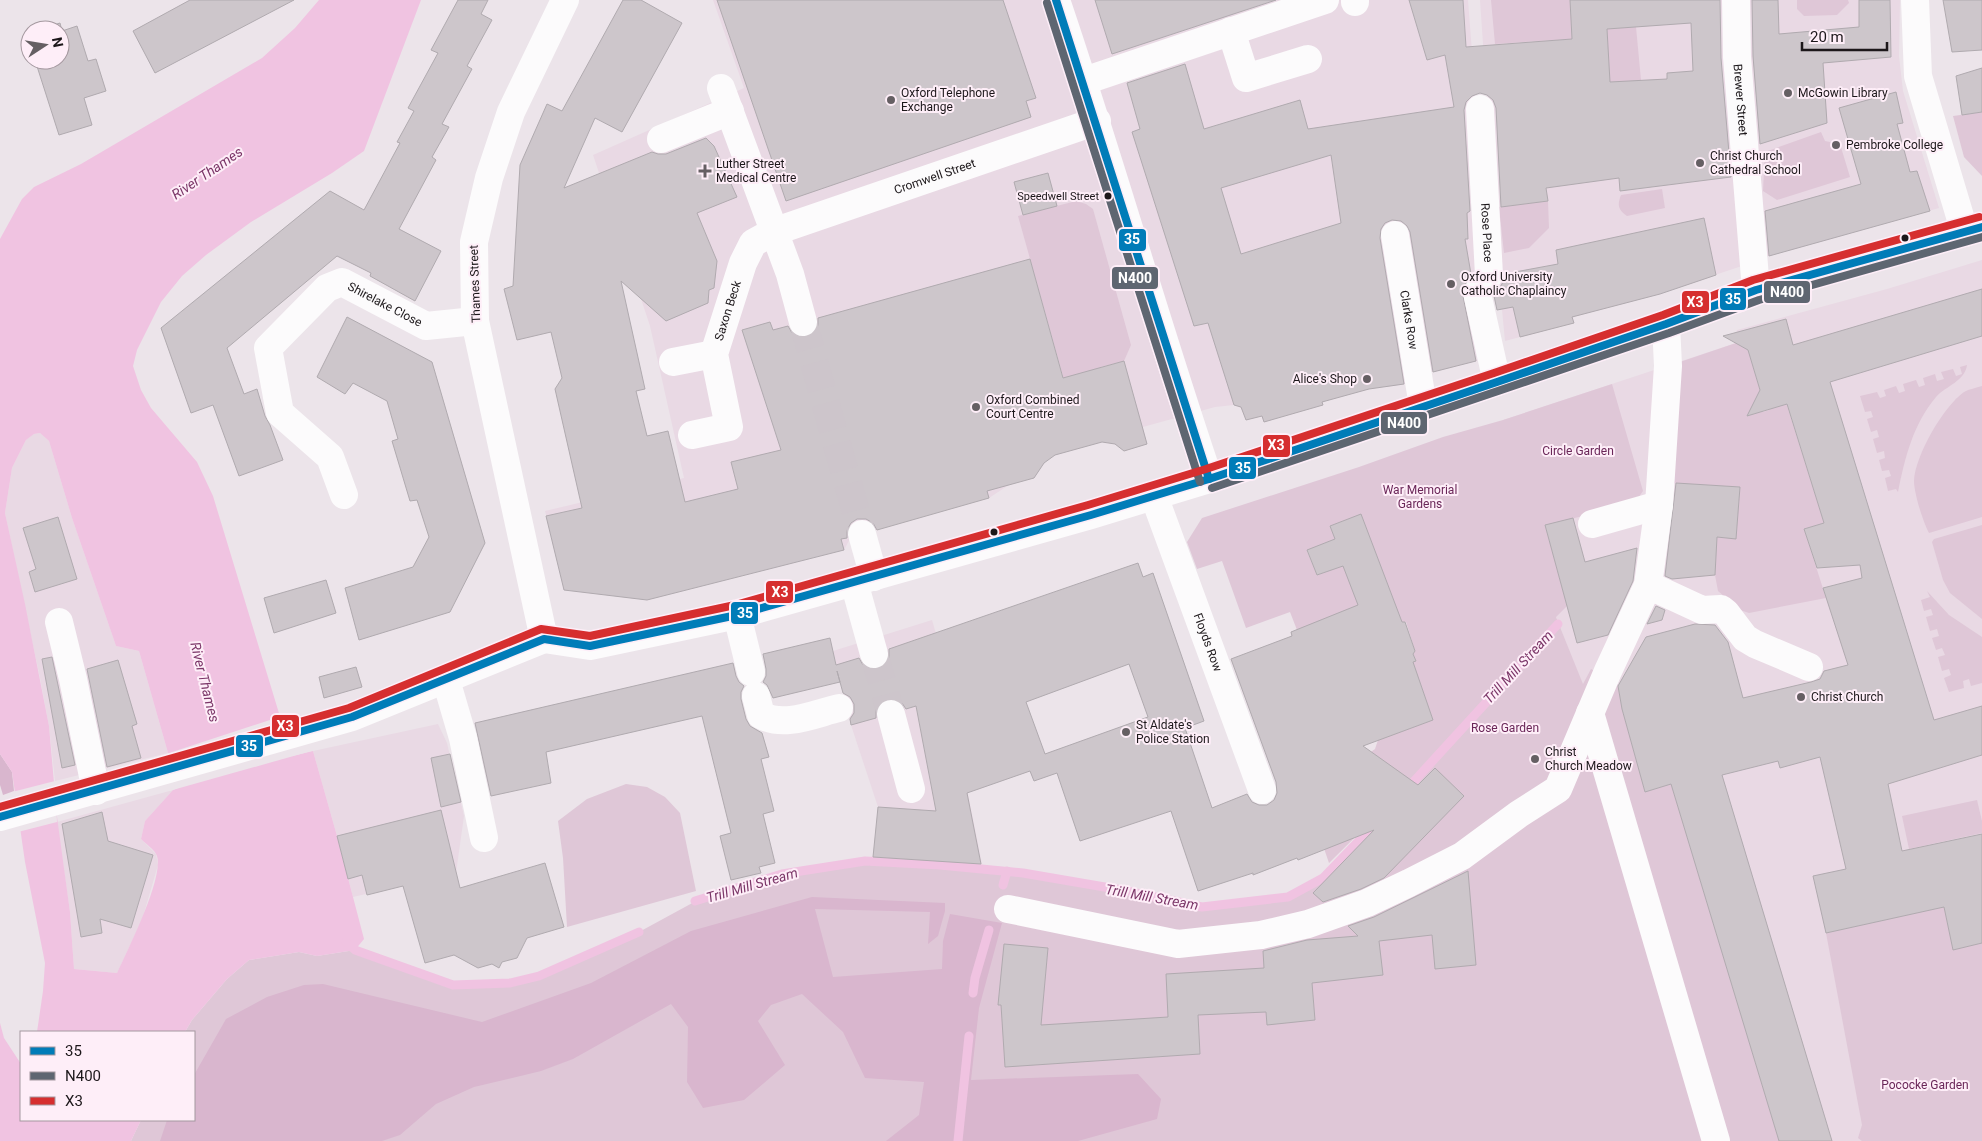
<svg xmlns="http://www.w3.org/2000/svg" width="1982" height="1141" font-family="Roboto,sans-serif">
  <rect width="100%" height="100%" fill="#ece4ea"/>
  <!-- built -->
  <g fill="#e9d9e4">
    <path d="M713,0H1468L1476,104L1481,271L1466,294L1477,361L1423,374L1412,383L1386,387L1385,385L1335,398H1320L1323,405L1264,422L1262,416L1246,420L1241,408L1234,405L1215,407L1143,427L1147,444L1125,451L1115,444L1102,442L1055,455L989,498L851,537L844,550L796,561L564,590L545,511L684,478L650,326L593,155L744,88Z"/>
    <path d="M1480,0H1728L1745,265L1652,296L1573,317L1574,323L1505,341L1499,278Z"/>
    <path d="M1744,0H1900L1899,56L1903,91L1939,208L1762,258Z"/>
    <path d="M1982,260V1141H1779L1671,785L1645,792L1622,709L1618,684L1583,685L1556,617L1503,420L1736,343L1735,337L1737,330L1887,289Z"/>
    <path d="M40,433L49,441L72,518L116,646L139,651L168,753L55,781L49,726L40,678L5,513L12,468L26,440L34,434Z"/>
    <path d="M932,620L936,634L983,869L873,862L878,807L851,725L833,651Z"/>
    <path d="M438,724L447,743L464,816L456,873L353,897L337,836L313,751Z"/>
    <path d="M173,790L145,821L141,839L156,854L158,865L142,920L117,973L74,969L70,912L57,822Z"/>
  </g>
  <!-- green -->
  <g fill="#dfc7d7">
    <path d="M1491,0H1570L1572,39L1495,44Z"/>
    <path d="M1797,0H1848L1849,3L1837,15L1804,16L1797,9Z"/>
    <path d="M1636,27L1645,123L1611,98L1607,29Z"/>
    <path d="M1982,112V176L1964,157L1953,116Z"/>
    <path d="M1821,132L1825,141L1840,144L1850,177L1777,200L1763,191L1765,152Z"/>
    <path d="M1662,189L1665,208L1627,216C1618,210 1617,205 1621,195Z"/>
    <path d="M1076,201L1086,204L1093,209L1131,345L1124,361L1101,367L1104,376L1066,387L1018,216Z"/>
    <path d="M1548,201L1549,228L1529,248L1504,253L1499,207Z"/>
    <path d="M1736,343L1743,347L1747,346L1761,394L1756,408L1763,412L1769,410L1773,404L1784,396L1824,523L1804,529L1826,598L1749,613L1740,610L1718,591L1715,575L1717,537L1736,538L1740,487L1670,483L1680,362Z"/>
    <path d="M1967,365C1965,381 1946,386 1936,397C1913,424 1905,458 1898,492L1896,489L1888,491L1885,478L1891,476L1889,470L1882,471L1879,460L1885,458L1884,451L1877,453L1873,439L1879,437L1877,430L1871,432L1867,419L1873,417L1871,411L1865,412L1860,396L1877,392L1880,398L1886,396L1884,390L1896,386L1899,393L1905,391L1903,384L1916,380L1919,387L1925,385L1923,378L1935,374L1937,381L1944,379L1941,372L1953,369L1956,376L1962,374L1960,367Z"/>
    <path d="M1612,384L1643,491L1634,504L1545,525L1567,606L1556,617L1583,684L1591,669L1618,684L1622,709L1645,792L1671,784L1779,1141H131L141,1120H194V1032H185L192,1020L227,979L249,960L299,952L317,956L355,950L453,985L510,983L539,976L605,947L639,932L696,901L782,874L865,861L940,865L1023,873L1122,890L1202,907L1288,897L1323,878L1443,750L1329,863L1318,831L1368,754L1375,749L1378,740L1433,720L1421,686L1402,666L1416,661L1413,654L1415,651L1406,622H1402L1361,515L1330,526L1335,539L1307,551L1317,575L1345,565L1367,622L1297,630L1290,612L1246,628L1222,561L1197,569L1187,542L1202,518L1359,467L1443,437L1503,420Z"/>
    <path d="M1982,386V517L1929,533C1923,522 1914,493 1914,481C1915,456 1943,407 1964,392C1969,389 1976,388 1982,386Z"/>
    <path d="M1982,525V619L1950,593L1943,580L1932,542L1934,539Z"/>
    <path d="M1927,591L1949,615L1982,637V683L1971,686L1969,679L1963,681L1964,688L1949,692L1944,678L1951,675L1949,669L1942,671L1938,657L1945,655L1942,648L1936,650L1932,638L1939,636L1937,629L1930,631L1926,617L1933,615L1931,609L1924,611L1921,600L1930,597Z"/>
    <path d="M626,784L647,787L665,797L680,813L696,891L567,927L563,858L558,821L587,799Z"/>
    <path d="M1977,800L1982,821V833L1909,849L1902,816Z"/>
    <path d="M1944,907L1953,950L1982,943V1141H1862L1858,1138L1862,1125L1826,933Z"/>
  </g>
  <!-- forest -->
  <g fill="#d9b6ce">
    <path d="M0,754L12,772L14,791L3,795L0,785Z"/>
    <path d="M812,897L945,903V911L938,936L928,944L930,912L815,909L833,977L942,969L943,941L950,914L1002,923L979,1008L971,1080L1138,1074L1161,1099L1157,1119L1078,1141H886L919,1115L924,1082L865,1078L843,1032L802,994L771,1005L758,1021L785,1065L744,1100L703,1108L687,1082L688,1027L671,1004L573,1059L541,1071L474,1087L436,1104L400,1135L382,1141H160L167,1120H194V1075L226,1019L267,997L304,985L323,984L482,1022L591,983L691,931Z"/>
  </g>
  <!-- water -->
  <g fill="#f0c3e1" fill-rule="evenodd">
    <path d="M319,0H421L364,151L332,173L251,222L206,255L182,276L161,302L137,350L133,366L141,390L151,408L197,462L213,496L292,756L313,751L337,836L364,939L355,950L317,956L299,952L249,960L227,979L192,1020L185,1032H37L43,991L45,963L25,862L12,772L0,754V239L22,199L34,187L81,164L262,58L295,28ZM40,433L49,441L72,518L116,646L139,651L178,788L173,790L145,821L141,839C146,844 155,850 157,856C164,878 127,951 117,973L74,969L70,912L57,817L49,726L25,604L5,513L12,468L26,440L34,434Z"/>
    <path d="M0,1023L4,1038L21,1064V1120H141L131,1141H0Z"/>
  </g>
  <!-- pier -->
  <g fill="#ece4ea">
    <path d="M282,716L294,753L312,748L315,750L169,791L175,786L166,754Z"/>
    <path d="M55,781L57,822L18,832L12,792Z"/>
  </g>
  <g fill="none" stroke-linecap="round" stroke-linejoin="round">
    <!-- stream -->
    <g stroke="#f0c3e1" stroke-width="9">
      <path d="M1406,790L1558,624"/>
      <path d="M1003,885L1007,871"/>
      <path d="M695,901L782,874L865,861L940,865L1023,873L1122,890L1202,907L1288,897L1323,878L1374,825"/>
      <path d="M346,942L355,950L453,985L510,983L539,976L639,932"/>
      <path d="M973,993L975,978L989,930"/>
      <path d="M958,1141L969,1036"/>
    </g>
  </g>
  <!-- building -->
  <g fill="#cdc6cb" stroke="#b0aaaf" fill-rule="evenodd">
    <path d="M190,0H294L155,73L133,31Z"/>
    <path d="M458,0H488L481,14L492,20L467,66L472,69L442,124L449,127L432,157L436,160L399,229L441,251L415,301L370,276L371,273L337,256L227,348L244,394L257,389L265,416L270,425L283,460L239,476L213,405L191,413L161,328L330,191L364,210L400,143L397,142L414,111L408,108L438,53L431,50Z"/>
    <path d="M623,0H641L682,23L622,132L595,118L564,188L652,152L658,154H666L706,138L714,146L737,197L697,213L717,261L714,288L709,290L708,303L666,321L621,281L645,389L636,391L647,436L668,431L685,502L738,489L731,462L781,450L742,330L770,322L773,330L788,326L792,333L799,337H807L814,333L818,326V318L1030,259L1063,378L1124,361L1147,444L1124,451L1115,444L1102,442L1055,455L1044,463L1034,478L987,491L989,498L877,530L873,523L866,519H857L851,523L847,530V538L841,539L844,550L647,600L564,590L546,516L582,508L555,389L562,378L551,332L517,340L504,289L513,286L520,165L547,104L562,111Z"/>
    <path d="M717,0H1003L1036,98L1026,101L1031,117L786,201Z"/>
    <path d="M1095,0H1276L1112,54Z"/>
    <path d="M1409,0H1463L1466,47L1572,39L1570,0H1720L1721,58L1731,177L1620,191L1619,178L1546,188L1548,201L1501,207L1496,108L1493,100L1487,95L1480,93L1472,96L1466,102L1464,110L1470,211L1467,213L1468,239H1465L1471,274L1462,291L1476,361L1433,372L1410,232L1407,226L1401,221L1392,220L1385,223L1381,229L1380,238L1404,384L1369,389L1322,402L1323,405L1264,422L1262,416L1246,420L1241,407L1234,405L1208,323L1194,326L1132,132L1140,129L1127,83L1185,64L1204,129L1300,100L1308,129L1454,107L1445,55L1427,60ZM1691,23L1693,71L1667,73V79L1610,82L1607,29ZM1331,155L1341,223L1241,254L1221,188Z"/>
    <path d="M1752,0H1778L1779,34L1859,27V0H1890L1891,57L1823,63L1827,123L1760,144L1753,56Z"/>
    <path d="M1943,0H1982V50L1952,52Z"/>
    <path d="M60,23L62,31L77,26L88,61L96,59L106,91L84,98L92,125L59,135L35,60H60V30H38Z"/>
    <path d="M1982,68V112L1962,115L1956,76Z"/>
    <path d="M1896,92L1903,123L1897,124L1910,172L1917,171L1930,211L1769,256L1765,211L1861,184L1839,108Z"/>
    <path d="M1048,173L1057,206L1023,215L1014,182Z"/>
    <path d="M1704,218L1716,275L1660,294L1572,317L1574,323L1520,337L1513,307L1497,310L1494,296L1502,284L1504,277L1512,276L1515,272L1558,264L1556,250Z"/>
    <path d="M1982,289V336L1830,382L1934,720L1982,706V755L1888,784L1902,851L1982,834V943L1953,950L1944,907L1826,933L1813,876L1846,869L1820,757L1780,768L1778,761L1722,775L1832,1141H1779L1671,784L1645,792L1622,709L1618,686L1646,637L1695,624L1715,625L1728,642L1743,698L1811,682L1820,679L1824,671L1848,665L1823,588L1862,578L1860,565L1817,568L1804,529L1824,523L1787,404L1747,416L1760,390L1748,350L1723,336L1786,319L1793,345Z"/>
    <path d="M347,317L432,362L485,543L450,612L359,640L345,588L413,567L429,537L417,500L410,501L392,441L398,439L387,401L353,383L345,394L317,377Z"/>
    <path d="M1676,483L1740,487L1736,539L1717,537L1715,575L1672,579L1665,576Z"/>
    <path d="M1361,514L1402,622H1405L1415,651L1413,654L1416,661L1413,662L1433,720L1363,746L1418,785L1435,768L1464,796L1384,878L1361,889L1323,902L1313,893L1374,830L1298,860L1297,858L1253,875V873L1198,891L1171,811L1080,841L1057,773L1034,781L1030,771L967,793L981,864L873,857L878,807L936,811L916,706L906,709L902,703L896,699H887L880,703L876,709V718L851,725L850,719L854,713V704L850,697L843,693L837,671L840,682L773,698L767,685L763,682L766,676V669L763,654L830,638L836,665L859,658L863,665L870,669H878L885,665L889,658V649L1138,563L1143,577L1153,573L1204,721L1185,728L1212,808L1247,794L1252,802L1259,805H1267L1274,800L1277,793L1276,782L1231,659L1292,636L1291,632L1358,605L1343,566L1317,575L1307,550L1335,539L1330,526ZM1129,664L1148,717L1045,754L1026,702Z"/>
    <path d="M58,517L77,579L35,592L29,572L36,569L23,528Z"/>
    <path d="M1573,518L1585,562L1637,548L1633,581L1608,635L1577,643L1545,525Z"/>
    <path d="M326,580L336,613L274,633L264,598Z"/>
    <path d="M1656,606L1665,610L1662,620L1647,624Z"/>
    <path d="M52,657L75,765L62,768L42,659Z"/>
    <path d="M118,660L137,724L132,726L141,758L107,767L87,669Z"/>
    <path d="M733,663L736,676L739,682L744,686L741,692V699L746,719L750,726L762,733L769,757L761,759L774,811L763,814L775,863L759,867L761,873L731,880L720,836L731,833L702,716L546,752L551,783L491,796L475,723Z"/>
    <path d="M356,667L362,687L324,698L319,677Z"/>
    <path d="M450,754L461,802L441,807L431,758Z"/>
    <path d="M441,810L460,888L545,863L564,927L527,938L517,958L502,962L499,968L492,964L478,968L454,955L425,963L403,886L367,895L362,875L348,879L337,836Z"/>
    <path d="M102,812L108,841L153,855L131,928L100,919L102,933L81,937L62,824Z"/>
    <path d="M1468,871L1476,965L1435,969L1432,935L1379,941L1383,975L1312,983L1315,1020L1267,1025L1266,1012L1198,1015L1200,1054L1005,1067L1001,1005H998L1004,944L1048,948L1041,1025L1168,1017L1166,974L1264,968L1263,951L1307,940L1358,936L1348,926L1374,917Z"/>
  </g>
  <g fill="none" stroke-linecap="round" stroke-linejoin="round">
    <!-- minor-tunnel -->
    <g stroke="#cdc5cb" stroke-width="28" stroke-dasharray="28 14" stroke-linecap="butt">
      <path d="M803,322L862,534"/>
      <path d="M874,654L891,714"/>
    </g>
    <!-- minor -->
    <g stroke="#fcfbfc" stroke-width="28">
      <path d="M1056,0C1110,159 1155,320 1209,479"/>
      <path d="M1355,0V2"/>
      <path id="s1" d="M1736,0L1737,57L1756,290"/>
      <path d="M1915,0L1918,76L1965,233"/>
      <path d="M1231,31L1246,78L1308,59"/>
      <path d="M1084,81L1325,0"/>
      <path d="M721,88L790,274L803,322"/>
      <path id="s2" d="M1480,109L1489,275L1477,293L1497,382"/>
      <path d="M661,139L730,111"/>
      <path id="s3" d="M1395,235L1423,406"/>
      <path d="M673,362L714,354"/>
      <path id="s4" d="M692,435L729,427L714,354L743,263L753,243L773,232L1097,121"/>
      <path id="s5" d="M344,495L330,457L280,413L268,348L327,288L342,282L426,326L475,321"/>
      <path id="s6" d="M1154,496L1262,790"/>
      <path d="M1592,524L1659,505"/>
      <path d="M862,534L874,577"/>
      <path d="M854,582L874,654"/>
      <path d="M1648,585L1702,610L1721,609L1726,613L1745,638L1755,644L1809,667"/>
      <path d="M737,615L751,672"/>
      <path d="M59,622L73,679L96,791"/>
      <path d="M544,639L590,646L737,615L1091,515L1209,479L1497,382L1666,324L1756,290L1982,227"/>
      <path d="M446,680L463,738L484,838"/>
      <path d="M756,696L761,715C784,728 814,714 839,708"/>
      <path d="M1590,713L1716,1141"/>
      <path d="M891,714L911,789"/>
      <path d="M1008,909L1178,944L1261,935L1308,924L1367,903L1409,883L1462,856L1519,814L1558,789L1608,671L1648,585L1659,505L1668,366L1666,324"/>
    </g>
    <!-- major -->
    <path stroke="#fcfbfc" stroke-width="28" d="M0,817L352,717L544,639L475,321L474,242L489,178L511,112L565,0"/>
    <defs>
      <g id="bus-1">
        <path d="M1056,0L1209,479"/>
        <path d="M0,817L352,717L544,639L590,646L737,615L1091,515L1209,479L1497,382L1666,324L1756,290L1982,227"/>
      </g>
      <g id="bus-2">
        <path d="M1047,3L1200,482"/>
        <path d="M1212,488L1669,333L1759,300L1982,237"/>
      </g>
      <path id="bus-3" d="M0,807L349,708L541,629L590,636L735,605L1088,505L1206,469L1494,373L1663,315L1753,280L1979,217"/>
    </defs>
    <!-- bus-1 casing -->
    <use href="#bus-1" stroke="#feeef8" stroke-width="11"/>
    <!-- bus-2 casing -->
    <use href="#bus-2" stroke="#feeef8" stroke-width="11"/>
    <!-- bus-3 casing -->
    <use href="#bus-3" stroke="#feeef8" stroke-width="11"/>
    <!-- bus-1 -->
    <use href="#bus-1" stroke="#007cb8" stroke-width="8"/>
    <!-- bus-2 -->
    <use href="#bus-2" stroke="#5e6671" stroke-width="8"/>
    <!-- bus-3 -->
    <use href="#bus-3" stroke="#d62e2f" stroke-width="8"/>
  </g>
  <!-- markers -->
  <g fill="#655f63" stroke="#feeef8" stroke-width="2">
    <circle cx="1788" cy="93" r="5"/>
    <circle cx="891" cy="100" r="5"/>
    <circle cx="1836" cy="145" r="5"/>
    <circle cx="1700" cy="163" r="5"/>
    <path d="M702.5 163.5h5v5h5v5h-5v5h-5v-5h-5v-5h5z"/>
    <circle cx="1451" cy="284" r="5"/>
    <circle cx="1367" cy="379" r="5"/>
    <circle cx="976" cy="407" r="5"/>
    <circle cx="1801" cy="697" r="5"/>
    <circle cx="1126" cy="732" r="5"/>
    <circle cx="1535" cy="759" r="5"/>
  </g>
  <g fill="#1c171a" stroke="#feeef8" stroke-width="2">
    <circle cx="1108" cy="196" r="4.5"/>
    <circle cx="1905" cy="238" r="4.5"/>
    <circle cx="994" cy="532" r="4.5"/>
  </g>
  <g text-anchor="middle" stroke-width="4" stroke-linejoin="round" paint-order="stroke">
    <!-- bus labels -->
    <g font-size="11" fill="#1c171a" stroke="#feeef8" text-anchor="end">
      <text x="1099" y="200">Speedwell Street</text>
    </g>
    <!-- poi labels -->
    <g font-size="12" fill="#1c171a" stroke="#feeef8" text-anchor="start">
      <text x="901" y="97">Oxford Telephone<tspan x="901" dy="14">Exchange</tspan></text>
      <text x="1798" y="97">McGowin Library</text>
      <text x="1846" y="149">Pembroke College</text>
      <text x="1710" y="160">Christ Church<tspan x="1710" dy="14">Cathedral School</tspan></text>
      <text x="716" y="168">Luther Street<tspan x="716" dy="14">Medical Centre</tspan></text>
      <text x="1461" y="281">Oxford University<tspan x="1461" dy="14">Catholic Chaplaincy</tspan></text>
      <text x="1357" y="383" text-anchor="end">Alice's Shop</text>
      <text x="986" y="404">Oxford Combined<tspan x="986" dy="14">Court Centre</tspan></text>
      <text x="1811" y="701">Christ Church</text>
      <text x="1136" y="729">St Aldate's<tspan x="1136" dy="14">Police Station</tspan></text>
      <text x="1545" y="756">Christ<tspan x="1545" dy="14">Church Meadow</tspan></text>
    </g>
    <!-- street labels -->
    <g font-size="12" fill="#1c171a" stroke="#feeef8">
      <text dy="4" stroke="none"><textPath href="#s1" startOffset="100">Brewer Street</textPath></text>
      <text dy="4" stroke="none"><textPath href="#s4" startOffset="424">Cromwell Street</textPath></text>
      <text dy="4" stroke="none"><textPath href="#s2" startOffset="124">Rose Place</textPath></text>
      <text transform="translate(475 284) rotate(-92)" y="4">Thames Street</text>
      <text dy="4" stroke="none"><textPath href="#s5" startOffset="322">Shirelake Close</textPath></text>
      <text dy="4" stroke="none"><textPath href="#s4" startOffset="158">Saxon Beck</textPath></text>
      <text dy="4" stroke="none"><textPath href="#s3" startOffset="86">Clarks Row</textPath></text>
      <text dy="4" stroke="none"><textPath href="#s6" startOffset="156">Floyds Row</textPath></text>
    </g>
    <!-- park labels -->
    <g font-size="12" fill="#6a2658" stroke="#feeef8">
      <text x="1578" y="455">Circle Garden</text>
      <text x="1420" y="494">War Memorial<tspan x="1420" dy="14">Gardens</tspan></text>
      <text x="1505" y="732">Rose Garden</text>
      <text x="1925" y="1089">Pococke Garden</text>
    </g>
    <!-- water labels -->
    <g font-size="14" font-style="italic" fill="#7b3668" stroke="#feeef8">
      <text transform="translate(207 173) rotate(-34)" y="5">River Thames</text>
      <text transform="translate(1518 667) rotate(-47)" y="5">Trill Mill Stream</text>
      <text transform="translate(205 682) rotate(76)" y="5">River Thames</text>
      <text transform="translate(752 885) rotate(-16)" y="5">Trill Mill Stream</text>
      <text transform="translate(1152 897) rotate(10)" y="5">Trill Mill Stream</text>
    </g>
  </g>
  <g stroke="#feeef8" stroke-width="2">
    <rect x="1118" y="228" width="29" height="24" rx="5" fill="#007cb8"/>
    <rect x="1111" y="266" width="48" height="24" rx="5" fill="#5e6671"/>
    <rect x="1763" y="280" width="48" height="24" rx="5" fill="#5e6671"/>
    <rect x="1719" y="287" width="28" height="24" rx="5" fill="#007cb8"/>
    <rect x="1681" y="290" width="29" height="24" rx="5" fill="#d62e2f"/>
    <rect x="1380" y="411" width="48" height="24" rx="5" fill="#5e6671"/>
    <rect x="1262" y="434" width="29" height="24" rx="5" fill="#d62e2f"/>
    <rect x="1228" y="456" width="29" height="24" rx="5" fill="#007cb8"/>
    <rect x="765" y="580" width="29" height="24" rx="5" fill="#d62e2f"/>
    <rect x="730" y="601" width="29" height="24" rx="5" fill="#007cb8"/>
    <rect x="271" y="714" width="29" height="24" rx="5" fill="#d62e2f"/>
    <rect x="235" y="734" width="29" height="24" rx="5" fill="#007cb8"/>
  </g>
  <g font-size="14" text-anchor="middle" font-weight="bold" fill="#fff">
    <text x="1132" y="244">35</text>
    <text x="1135" y="283">N400</text>
    <text x="1787" y="297">N400</text>
    <text x="1733" y="304">35</text>
    <text x="1695" y="307">X3</text>
    <text x="1404" y="428">N400</text>
    <text x="1276" y="450">X3</text>
    <text x="1243" y="473">35</text>
    <text x="780" y="597">X3</text>
    <text x="745" y="618">35</text>
    <text x="285" y="731">X3</text>
    <text x="249" y="751">35</text>
  </g>
  <!-- legend -->
  <rect x="20" y="1031" width="175" height="90" fill="#feeef8" stroke="#a4989f"/>
  <rect x="30" y="1047" width="25" height="8" fill="#007cb8" stroke="#a4989f"/>
  <text x="65" y="1056" font-size="15" fill="#1c171a">35</text>
  <rect x="30" y="1072" width="25" height="8" fill="#5e6671" stroke="#a4989f"/>
  <text x="65" y="1081" font-size="15" fill="#1c171a">N400</text>
  <rect x="30" y="1097" width="25" height="8" fill="#d62e2f" stroke="#a4989f"/>
  <text x="65" y="1106" font-size="15" fill="#1c171a">X3</text>
  <!-- north arrow -->
  <g transform="translate(45 45) rotate(78)"><circle r="24" fill="#feeef8" stroke="#a4989f"/>
  <path d="M0-4L9 19L0 12L-9 19Z" fill="#655f63"/>
  <text y="-8" font-size="14" font-weight="bold" text-anchor="middle" fill="#1c171a">N</text>
  </g>
  <!-- scale -->
  <path d="M1802 42v8h85v-8" fill="none" stroke="#1c171a" stroke-width="2.5"/>
  <text x="1810" y="42" font-size="15" fill="#1c171a" stroke="#feeef8" stroke-width="4" paint-order="stroke">20 m</text>
</svg>
